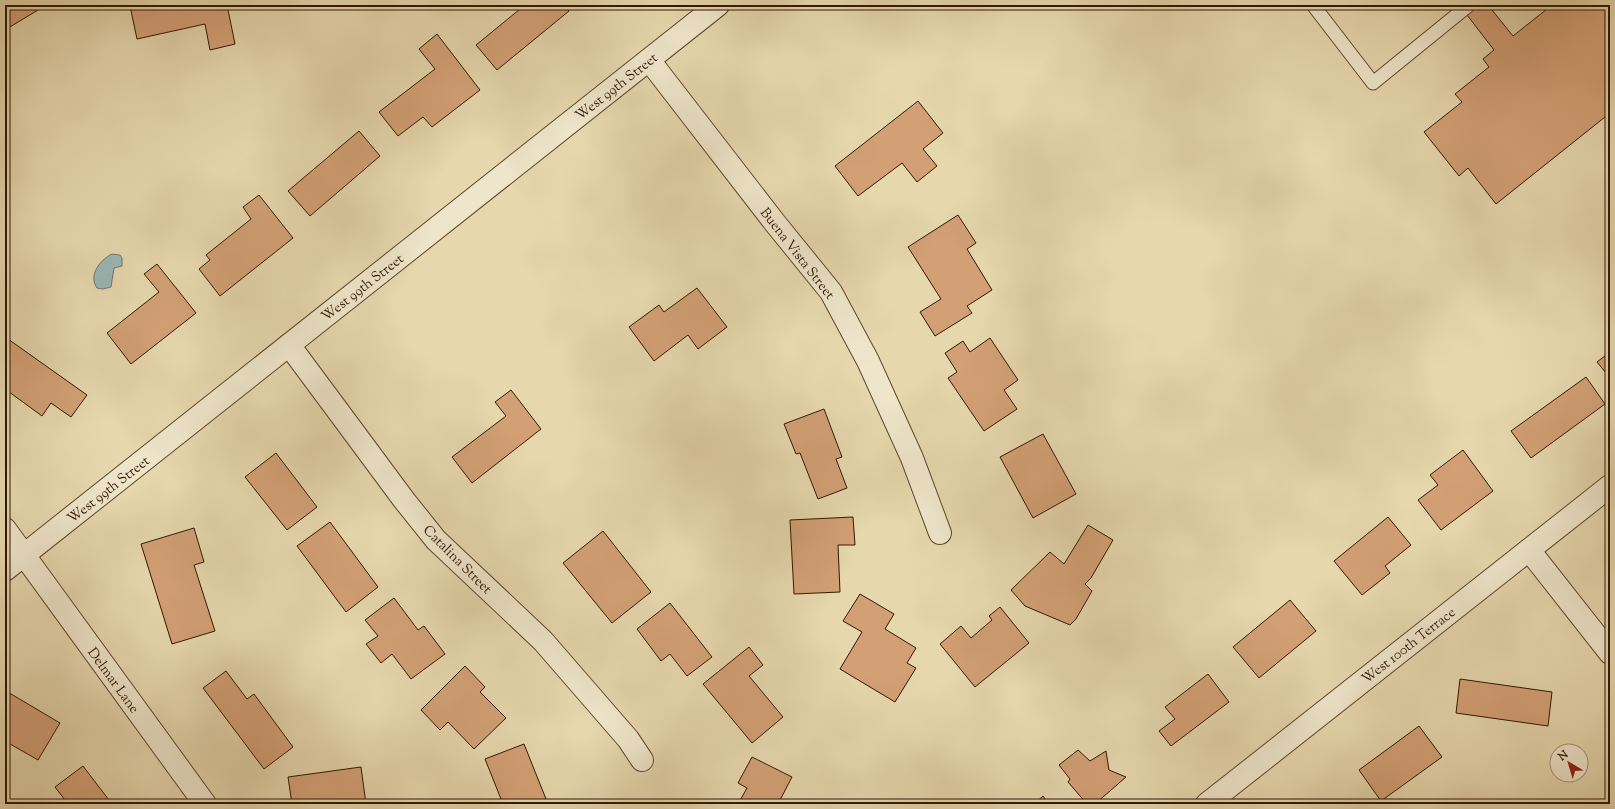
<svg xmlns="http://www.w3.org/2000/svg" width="1615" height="809" font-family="'Sorts Mill Goudy',serif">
  <rect width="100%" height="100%" fill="#e6d7ad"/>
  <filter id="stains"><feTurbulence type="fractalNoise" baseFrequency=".005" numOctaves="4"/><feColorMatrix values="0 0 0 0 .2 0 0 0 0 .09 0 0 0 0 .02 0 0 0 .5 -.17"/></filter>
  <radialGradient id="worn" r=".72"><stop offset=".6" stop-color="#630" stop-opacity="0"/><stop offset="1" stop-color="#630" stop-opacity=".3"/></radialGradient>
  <!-- water -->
  <path fill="#9cb7b6" stroke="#71776d" d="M112,254L120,255L122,258V266L114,268L111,287L103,289L97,288C88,275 100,260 112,254Z"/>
  <!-- building -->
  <g fill="#d3a076" stroke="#301800">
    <path d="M5,5H35L38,10L5,30Z"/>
    <path d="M227,5L235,44L210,50L205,24L137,39L130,6Z"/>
    <path d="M525,5H564L569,11L497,70L476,45Z"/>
    <path d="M1479,5H1488L1513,36L1552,5H1610V113L1496,204L1468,168L1459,176L1424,132L1462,102L1455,94L1489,67L1483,59L1494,50L1467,15Z"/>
    <path d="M437,34L480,90L432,127L423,117L398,136L379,112L435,69L419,49Z"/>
    <path d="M918,101L943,133L923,149L937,166L917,182L902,163L858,196L835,166Z"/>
    <path d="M359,131L380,156L310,216L288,191Z"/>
    <path d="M259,195L293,238L220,296L199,269L210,260L206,255L251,219L243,207Z"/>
    <path d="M958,215L976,243L967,249L992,290L967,306L972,313L935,336L920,312L941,299L908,247Z"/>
    <path d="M157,264L196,313L131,364L107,333L159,292L144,274Z"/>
    <path d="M697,288L727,327L698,349L688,335L654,361L629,327L659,305L664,312Z"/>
    <path d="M990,338L1018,380L1004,390L1017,409L984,431L948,378L957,372L945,353L963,341L970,352Z"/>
    <path d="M8,339L87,395L71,417L51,403L42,416L5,389V343Z"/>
    <path d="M1610,352V378L1597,362Z"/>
    <path d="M1586,377L1605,404L1531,458L1511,431Z"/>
    <path d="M511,390L541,429L472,483L452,457L506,416L495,402Z"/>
    <path d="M824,409L842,457L836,459L847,488L818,499L800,453L796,454L784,424Z"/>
    <path d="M1043,434L1076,494L1033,518L1000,457Z"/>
    <path d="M1463,450L1493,491L1441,530L1418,500L1438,485L1430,475Z"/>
    <path d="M276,453L317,507L287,530L245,477Z"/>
    <path d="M853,517L855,545H838L840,592L794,594L790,520Z"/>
    <path d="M1388,517L1411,545L1385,566L1390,573L1362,595L1334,561Z"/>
    <path d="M330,522L378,587L346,612L297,546Z"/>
    <path d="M1088,525L1113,540L1091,578L1085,584L1092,591L1076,619L1070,625L1025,606L1011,590L1050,552L1064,564Z"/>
    <path d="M194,528L204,562L194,565L215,631L172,644L141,544Z"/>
    <path d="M603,531L651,592L612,623L563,563Z"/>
    <path d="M860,594L894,614L885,629L916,648L907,663L916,668L895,702L840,669L862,632L843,621Z"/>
    <path d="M394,598L418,630L424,626L445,654L411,679L392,654L381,663L366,644L378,636L365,620Z"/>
    <path d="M1290,600L1316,631L1259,678L1233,647Z"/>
    <path d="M670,603L712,657L687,676L670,654L661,661L637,629Z"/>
    <path d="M1000,607L1029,643L975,687L940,644L961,626L971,638L992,620L989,616Z"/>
    <path d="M749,647L763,665L749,676L783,717L752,743L703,684Z"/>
    <path d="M465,666L485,687L480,692L506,718L474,749L448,722L440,730L421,710Z"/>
    <path d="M226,671L247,699L254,694L293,747L264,769L203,688Z"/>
    <path d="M1208,674L1229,702L1171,746L1159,731L1175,719L1165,707Z"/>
    <path d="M1460,679L1552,692L1548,726L1456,713Z"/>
    <path d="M6,691L60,723L38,760L5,741Z"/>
    <path d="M1419,726L1442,757L1381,801L1359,770Z"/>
    <path d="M524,744L548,804H503L485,759Z"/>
    <path d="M1078,750L1090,761L1106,751L1109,770L1126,777L1095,804H1087L1068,782L1070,779L1059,765Z"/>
    <path d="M752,757L792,777L778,804H738L747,788L738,783Z"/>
    <path d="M83,766L112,804H68L55,787Z"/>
    <path d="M361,767L366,804H292L288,777Z"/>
    <path d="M1043,796L1049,804H1034Z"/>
  </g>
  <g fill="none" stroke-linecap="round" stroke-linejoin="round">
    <defs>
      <path id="service" d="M1313,5L1373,83L1469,5"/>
      <g id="minor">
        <path d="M649,60L775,223L831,292L868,361L912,458L940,533"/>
        <path d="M289,345L404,500L436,540L543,641L628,739L642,760"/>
        <path d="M5,529L205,804"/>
        <path d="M1529,550L1610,653"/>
        <path d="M1207,804L1610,486"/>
      </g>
      <path id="tertiary" d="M5,570L718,5"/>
    </defs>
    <!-- service casing -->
    <use href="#service" stroke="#5e482b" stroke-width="15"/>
    <!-- minor casing -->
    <use href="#minor" stroke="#5e482b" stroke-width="24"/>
    <!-- tertiary casing -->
    <use href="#tertiary" stroke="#5e482b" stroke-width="24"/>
    <!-- service -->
    <use href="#service" stroke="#efe5ca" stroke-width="13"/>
    <!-- minor -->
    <use href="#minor" stroke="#efe5ca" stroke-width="22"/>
    <!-- tertiary -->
    <use href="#tertiary" stroke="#efe5ca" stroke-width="22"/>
  </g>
  <g text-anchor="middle" stroke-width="4" stroke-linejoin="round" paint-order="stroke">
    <!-- street labels -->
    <g font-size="14" fill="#301800" stroke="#efe5ca">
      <text transform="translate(616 86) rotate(-38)" y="5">West 99th Street</text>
      <text transform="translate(798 253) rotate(52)" y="5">Buena Vista Street</text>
      <text transform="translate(362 287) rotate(-38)" y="5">West 99th Street</text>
      <text transform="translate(108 489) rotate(-38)" y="5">West 99th Street</text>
      <text transform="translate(458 559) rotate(45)" y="5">Catalina Street</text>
      <text transform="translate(1408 645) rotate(-38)" y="5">West 100th Terrace</text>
      <text transform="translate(114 680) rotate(54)" y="5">Delmar Lane</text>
    </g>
  </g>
  <!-- margin -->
  <rect width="1615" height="809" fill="none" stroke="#e6d7ad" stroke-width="20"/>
  <rect x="6" y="6" width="1603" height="797" fill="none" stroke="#301800" stroke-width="2"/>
  <rect x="10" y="10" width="1595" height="789" fill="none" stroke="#301800"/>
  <!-- north arrow -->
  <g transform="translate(1569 763) rotate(322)"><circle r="19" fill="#efe5ca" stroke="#a39379"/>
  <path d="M0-3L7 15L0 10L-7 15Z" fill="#8f2418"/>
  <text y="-6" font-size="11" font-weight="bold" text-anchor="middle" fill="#301800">N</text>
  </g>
  <rect width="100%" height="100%" filter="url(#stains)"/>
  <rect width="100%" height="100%" fill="url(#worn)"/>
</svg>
